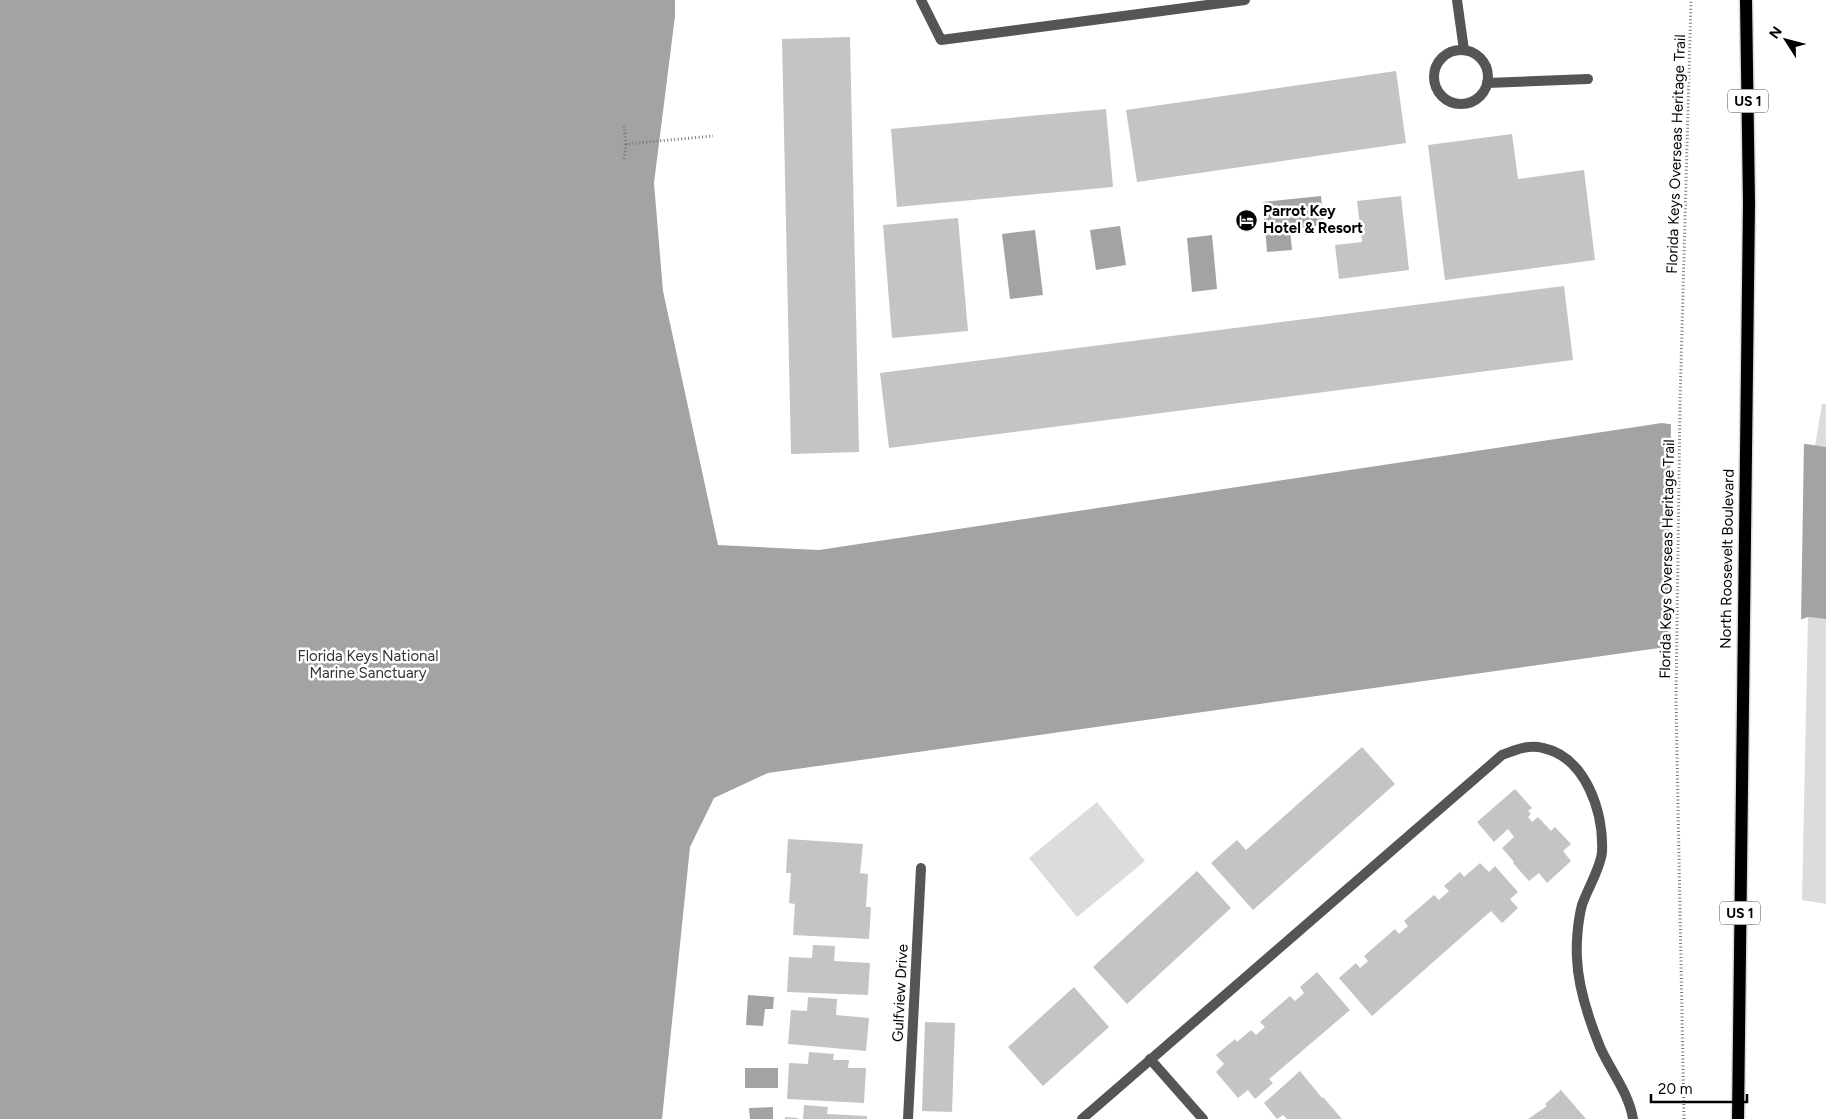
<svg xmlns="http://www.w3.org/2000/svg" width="1826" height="1119" font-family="Figtree,sans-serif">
  <rect width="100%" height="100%" fill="#fff"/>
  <!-- green -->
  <g fill="#dcdcdc">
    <path d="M1822,404H1826V447L1815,446Z"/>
    <path d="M1808,617L1826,619V904L1802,900Z"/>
    <path d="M1097,802L1145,861L1077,917L1029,858Z"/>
  </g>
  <!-- water -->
  <g fill="#a3a3a3">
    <path d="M0,0H675V16L654,183L663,291L718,545L819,550L1662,423L1826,447V619L1808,617L1758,634L1659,648L768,773L714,798L690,847L662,1119H0Z"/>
    <path d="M1321,196L1324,225L1290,229L1292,250L1267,252L1263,202Z"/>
    <path d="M1120,226L1126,265L1096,270L1090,230Z"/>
    <path d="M1035,230L1043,295L1010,299L1002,234Z"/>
    <path d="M1212,235L1217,289L1192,292L1187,238Z"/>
    <path d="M748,995L774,997L773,1009H765L763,1026L746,1025Z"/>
    <rect x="745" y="1068" width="33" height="20"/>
    <path d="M773,1107V1119H750L749,1108Z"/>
  </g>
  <!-- pier -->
  <path fill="#fff" d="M1671,422L1804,441L1801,622L1759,636L1668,649Z"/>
  <!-- building -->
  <g fill="#c4c4c4">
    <path d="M850,37L859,452L791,454L782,39Z"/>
    <path d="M1396,71L1406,143L1137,182L1126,110Z"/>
    <path d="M1106,109L1113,187L897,207L891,129Z"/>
    <path d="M1512,134L1518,179L1584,170L1595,260L1445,280L1428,145Z"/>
    <path d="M1401,196L1409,270L1339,279L1335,245L1362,242L1357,201Z"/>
    <path d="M958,218L968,331L892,338L883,225Z"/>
    <path d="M1564,286L1573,360L889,448L880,373Z"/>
    <path d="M1362,747L1395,784L1253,910L1211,863L1237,840L1246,850Z"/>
    <path d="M1515,789L1532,808L1528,811L1531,814L1528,817L1532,822L1538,817L1551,831L1555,827L1571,844L1563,851L1571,861L1547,883L1539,873L1529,881L1513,863L1514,862L1502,848L1514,837L1508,829L1494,842L1477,822Z"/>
    <path d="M788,839L863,844L860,873L868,874L866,907H871L869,939L793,935L795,904L789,903L791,873H786Z"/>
    <path d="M1480,863L1489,872L1495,866L1518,892L1510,899L1518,908L1502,923L1491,911L1372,1016L1339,978L1356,963L1360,968L1368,961L1364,956L1395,929L1399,934L1408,926L1404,921L1434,895L1439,900L1449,891L1444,886L1460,872L1464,877Z"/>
    <path d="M1197,871L1231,908L1127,1004L1093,967Z"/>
    <path d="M813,945L835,946L834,961L870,963L868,995L787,992L789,957L812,958Z"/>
    <path d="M1317,972L1350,1010L1269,1079L1273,1083L1255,1099L1248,1090L1238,1098L1216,1072L1224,1064L1216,1055L1235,1039L1237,1042L1251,1030L1256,1035L1265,1027L1260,1022L1290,996L1295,1001L1304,993L1300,987Z"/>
    <path d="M1074,987L1109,1027L1043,1086L1008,1047Z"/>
    <path d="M808,997L837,999L836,1015L869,1018L866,1051L788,1044L791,1010L807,1011Z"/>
    <path d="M925,1022L955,1023L952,1112L922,1111Z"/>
    <path d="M809,1052L834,1054L833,1060H849L848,1068H866L864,1103L787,1099L789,1063L808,1064Z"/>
    <path d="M1300,1071L1322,1098L1323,1097L1342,1119H1287L1283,1115L1277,1119L1264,1103Z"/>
    <path d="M1561,1090L1586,1119H1528L1547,1106L1545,1104Z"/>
    <path d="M804,1105L828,1107L827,1114L867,1116V1119H803Z"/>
    <path d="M785,1117L798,1118V1119H785Z"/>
  </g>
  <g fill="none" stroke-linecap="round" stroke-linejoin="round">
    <defs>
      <path id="primary" d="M1738,1119L1749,203L1746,0"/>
    </defs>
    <!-- primary casing -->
    <use href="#primary" stroke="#dbdbdb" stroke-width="15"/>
    <!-- path -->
    <g stroke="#777" stroke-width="3" stroke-dasharray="1 2.5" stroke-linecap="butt">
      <path d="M624,126L626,144L713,136"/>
      <path d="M624,159L626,144"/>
      <path d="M1684,1119L1676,701L1680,403L1691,0"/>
    </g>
    <!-- lane -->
    <g stroke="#555" stroke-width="10">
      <path d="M1457,0L1464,50"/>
      <circle cx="1461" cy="77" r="27"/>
      <path d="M1487,83L1588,79"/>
      <path d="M1150,1059L1203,1119"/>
      <path d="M1082,1119L1502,755C1515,750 1529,744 1543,748C1586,757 1604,813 1602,852C1601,867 1587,890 1582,905C1578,920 1576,943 1577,958C1578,988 1589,1020 1600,1047C1610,1070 1629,1093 1633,1119"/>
    </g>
    <!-- street -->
    <g stroke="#555" stroke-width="10">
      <path d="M921,0L941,40L1245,0"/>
      <path d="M908,1119L921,868"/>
    </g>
    <!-- primary -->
    <use href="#primary" stroke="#000" stroke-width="12"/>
  </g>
  <!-- icons -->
  <defs>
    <symbol id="hotel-disc" viewBox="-11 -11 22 22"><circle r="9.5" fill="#000" stroke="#fff"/><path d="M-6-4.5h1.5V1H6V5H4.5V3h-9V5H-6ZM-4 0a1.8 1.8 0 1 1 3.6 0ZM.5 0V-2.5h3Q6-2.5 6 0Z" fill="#fff"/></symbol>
  </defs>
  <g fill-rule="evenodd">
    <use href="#hotel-disc" x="1234" y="208" width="25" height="25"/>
  </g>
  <g text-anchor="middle" stroke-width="5" stroke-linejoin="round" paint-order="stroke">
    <!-- shield labels -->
    <g fill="#fff" stroke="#4c4c4c" stroke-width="1">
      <rect x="1728" y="89.5" width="40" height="23" rx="4"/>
      <rect x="1720" y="901.5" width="40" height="23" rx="4"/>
    </g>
    <g font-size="14" font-weight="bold" fill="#000">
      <text x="1748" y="106">US 1</text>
      <text x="1740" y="918">US 1</text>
    </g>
    <!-- street labels -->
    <g font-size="15" fill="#000" stroke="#fff">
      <text transform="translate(1676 154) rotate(-88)" y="5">Florida Keys Overseas Heritage Trail</text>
      <text transform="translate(1667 559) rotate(-89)" y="5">Florida Keys Overseas Heritage Trail</text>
      <text transform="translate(1727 559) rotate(-89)" y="5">North Roosevelt Boulevard</text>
      <text transform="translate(900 993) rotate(-87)" y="5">Gulfview Drive</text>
    </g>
    <!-- poi labels -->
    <g font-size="15" font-weight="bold" fill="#000" stroke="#fff" text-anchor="start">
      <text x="1263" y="216">Parrot Key<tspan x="1263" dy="17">Hotel &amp; Resort</tspan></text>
    </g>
    <!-- park labels -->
    <g font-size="15" fill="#333" stroke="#fff">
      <text x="368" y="661">Florida Keys National<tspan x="368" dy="17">Marine Sanctuary</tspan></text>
    </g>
  </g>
  <!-- north arrow -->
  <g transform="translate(1786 40) rotate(306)" stroke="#ffffff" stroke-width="4" paint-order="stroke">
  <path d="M0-4L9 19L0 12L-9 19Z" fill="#000000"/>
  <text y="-8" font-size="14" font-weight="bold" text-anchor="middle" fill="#000000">N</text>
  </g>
  <!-- scale -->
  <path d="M1651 1094v8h96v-8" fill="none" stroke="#000000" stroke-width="2.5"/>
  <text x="1658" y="1094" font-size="15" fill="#000000" stroke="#ffffff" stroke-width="4" paint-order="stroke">20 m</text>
</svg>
